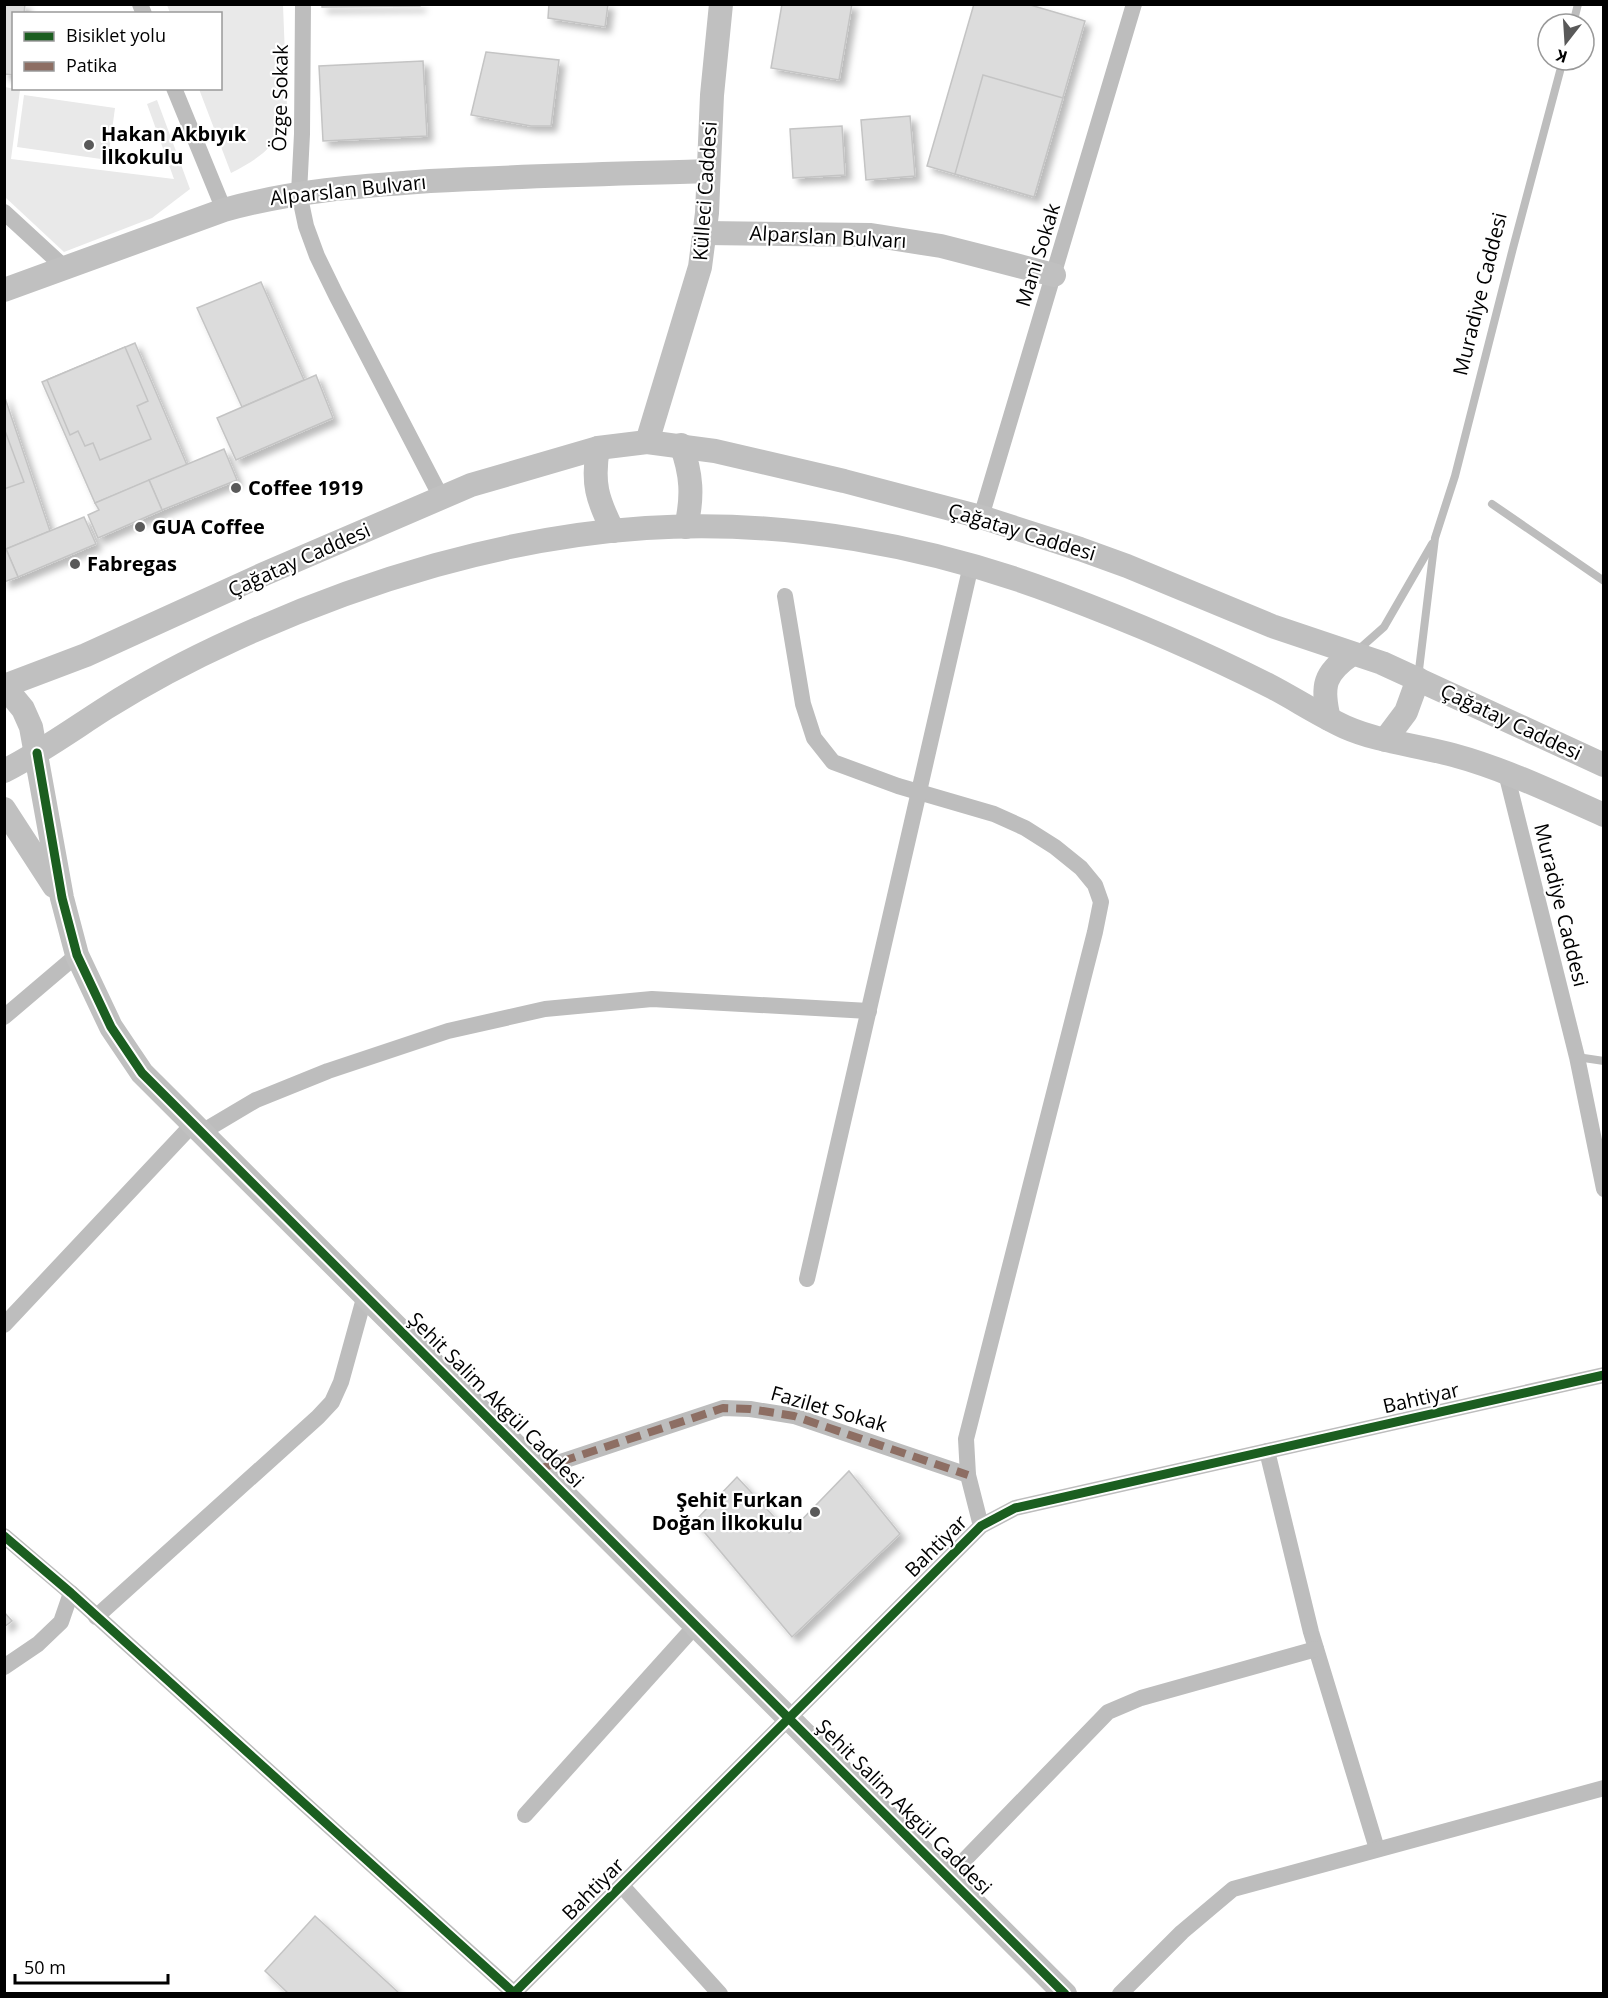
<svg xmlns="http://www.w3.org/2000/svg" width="1608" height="1998" font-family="'Open Sans',sans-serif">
  <defs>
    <filter id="shadow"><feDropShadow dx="5.5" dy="5.5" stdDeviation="3" flood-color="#0004"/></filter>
  </defs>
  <rect width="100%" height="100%" fill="#fff"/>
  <!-- green -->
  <g fill="#e9e9e9">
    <path d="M167,5H283L287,108C281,144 262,157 231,173L199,89L220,88V14L170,13Z"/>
    <path d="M5,87L20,90L11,159L174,179L147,104L157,100L190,189L152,218L64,252L5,197Z"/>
    <path d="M24,95L115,108L108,160L17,147Z"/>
  </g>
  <!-- building -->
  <g fill="#dcdcdc" stroke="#c4c4c4" stroke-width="1.5" filter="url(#shadow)">
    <path d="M4,4H25L24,14H14V75L4,74Z"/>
    <path d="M322,4H420V6L322,7Z"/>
    <path d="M549,4H608L605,27L548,18Z"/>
    <path d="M782,4H852L839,80L771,68Z"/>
    <path d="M974,4H1027L1085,21L1034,197L927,166Z"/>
    <path d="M486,52L559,60L551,126H531L471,115Z"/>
    <path d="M423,61L427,136L323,141L319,66Z"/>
    <path d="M983,75L1063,98L1034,197L955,174Z"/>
    <path d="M910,116L915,176L866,180L861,120Z"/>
    <path d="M842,126L845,175L793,178L790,129Z"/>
    <path d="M261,282L304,380L242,407L197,308Z"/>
    <path d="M135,343L187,465L95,503L42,382Z"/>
    <path d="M125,347L148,401L137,406L151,439L100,460L93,443L85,446L78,431L70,435L47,380Z"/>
    <path d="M316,375L333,418L236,460L217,418Z"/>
    <path d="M4,395L50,531L4,550Z"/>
    <path d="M4,428L24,482L4,489Z"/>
    <path d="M224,449L237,480L162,510L149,480Z"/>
    <path d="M149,480L162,510L98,538L88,515L99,510L95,503Z"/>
    <path d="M84,517L96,544L18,577L6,549Z"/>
    <path d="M6,549L18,577L4,582V550Z"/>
    <path d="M849,1471L900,1534L792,1637L695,1521L737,1477L789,1533Z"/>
    <path d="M4,1612L12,1621L4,1627Z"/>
    <path d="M315,1916L399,1993L289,1994L265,1971Z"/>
  </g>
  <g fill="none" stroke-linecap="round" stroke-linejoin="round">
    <!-- lane -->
    <g stroke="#bdbdbd" stroke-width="8">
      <path d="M1573,24L1578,4"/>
      <path d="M1492,504L1604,581"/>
      <path d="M1358,650L1384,627L1432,544"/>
      <path d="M1418,678L1435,538L1455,476L1513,248L1563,60"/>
      <path d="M1577,1057L1604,1061"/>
    </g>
    <!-- street -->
    <g stroke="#bdbdbd" stroke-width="16">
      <path d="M140,4L144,14"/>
      <path d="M303,4L302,134L299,193L306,226L317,256L336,295L441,497"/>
      <path d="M174,88L224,210"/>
      <path d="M4,212L65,268"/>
      <path d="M981,517L1134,4"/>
      <path d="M785,596L803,704L814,738L833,762L898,786L994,814L1025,828L1055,847L1081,868L1095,885L1101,902L1095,932L966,1439L968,1475L981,1526"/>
      <path d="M1506,773L1577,1057L1604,1189"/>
      <path d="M4,1017L77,955"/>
      <path d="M202,1132L256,1100L328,1071L448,1031L545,1009L652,999L869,1011"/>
      <path d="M807,1279L971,565"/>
      <path d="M4,1325L193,1124"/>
      <path d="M1267,1451L1311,1632L1377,1849"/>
      <path d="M539,1469L723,1408L750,1409L794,1416L968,1475"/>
      <path d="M4,1536L71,1593L514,1993L981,1526L1015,1508L1604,1375"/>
      <path d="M96,1617L318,1417L332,1402L341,1382L365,1295"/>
      <path d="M4,1667L38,1644L61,1622L71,1593"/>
      <path d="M525,1815L696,1625"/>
      <path d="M948,1877L1108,1712L1141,1698L1316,1649"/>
      <path d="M622,1886L720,1994"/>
      <path d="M1120,1994L1182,1932L1233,1889L1604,1788"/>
    </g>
    <!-- secondary -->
    <g stroke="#c0c0c0" stroke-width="24">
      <path d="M705,233L871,235L941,246L1054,275"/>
      <path d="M4,290L224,210C291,191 360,186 430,181C523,176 615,174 708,171"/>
      <path d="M647,442L700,267L707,213L712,95L721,4"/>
      <path d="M681,445C692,474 693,497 686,527"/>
      <path d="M598,448C592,483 597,499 613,531"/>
      <path d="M4,686L23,709L31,727L62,898L77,955L111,1027L142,1073L1065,1994"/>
      <path d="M4,686L86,655L264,574L471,485L598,448L647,442L715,451L844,481L981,517L1080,549L1127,566L1272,626L1382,663L1604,765"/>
      <path d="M1329,719C1321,686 1324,673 1352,654"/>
      <path d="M1385,740L1406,712L1418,679"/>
      <path d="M4,771C40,753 73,729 106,708C147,682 191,659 235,639C362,581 506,537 646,528C784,519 929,545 1058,594C1130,621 1201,651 1270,686C1295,699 1319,715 1345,727C1379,742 1417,745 1453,755C1505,769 1554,793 1604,815"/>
      <path d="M4,809L54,886"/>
    </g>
    <!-- quiet -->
    <path stroke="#8d6e63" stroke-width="8" stroke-dasharray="15 8" stroke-linecap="butt" d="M539,1469L723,1408L750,1409L794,1416L968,1475"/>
    <defs>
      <g id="cycleway">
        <path d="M37,753L62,898L77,955L111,1027L142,1073L1065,1994"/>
        <path d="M4,1536L71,1593L514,1993L981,1526L1015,1508L1604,1375"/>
      </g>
    </defs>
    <!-- cycleway casing -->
    <use href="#cycleway" stroke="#fff" stroke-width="13"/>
    <!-- cycleway -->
    <use href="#cycleway" stroke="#1b5e20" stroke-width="9"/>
  </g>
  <!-- markers -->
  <g fill="#595959" stroke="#fff" stroke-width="2">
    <circle cx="89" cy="145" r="6"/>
    <circle cx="236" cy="488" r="6"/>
    <circle cx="140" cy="527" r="6"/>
    <circle cx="75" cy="564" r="6"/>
    <circle cx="815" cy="1512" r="6"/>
  </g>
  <g text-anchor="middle" stroke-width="4.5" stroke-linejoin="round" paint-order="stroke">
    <!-- street labels -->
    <g font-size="20" fill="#000" stroke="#fff">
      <text transform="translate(280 98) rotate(-89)" y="7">Özge Sokak</text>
      <text transform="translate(348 190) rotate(-6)" y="7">Alparslan Bulvarı</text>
      <text transform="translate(705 191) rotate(-86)" y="7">Külleci Caddesi</text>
      <text transform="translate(828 237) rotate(3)" y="7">Alparslan Bulvarı</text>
      <text transform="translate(1038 255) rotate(-73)" y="7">Mani Sokak</text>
      <text transform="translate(1480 294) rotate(-76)" y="7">Muradiye Caddesi</text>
      <text transform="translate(1022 532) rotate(17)" y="7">Çağatay Caddesi</text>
      <text transform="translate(299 560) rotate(-24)" y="7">Çağatay Caddesi</text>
      <text transform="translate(1511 722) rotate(25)" y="7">Çağatay Caddesi</text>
      <text transform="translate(1561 905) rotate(76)" y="7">Muradiye Caddesi</text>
      <text transform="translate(1421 1398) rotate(-13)" y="7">Bahtiyar</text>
      <text transform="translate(496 1400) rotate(45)" y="7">Şehit Salim Akgül Caddesi</text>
      <text transform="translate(829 1409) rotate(16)" y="7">Fazilet Sokak</text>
      <text transform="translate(936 1546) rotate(-45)" y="7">Bahtiyar</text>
      <text transform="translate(904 1807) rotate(45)" y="7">Şehit Salim Akgül Caddesi</text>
      <text transform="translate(593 1889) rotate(-45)" y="7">Bahtiyar</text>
    </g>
    <!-- poi labels -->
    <g font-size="20" font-weight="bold" fill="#000" stroke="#fff" text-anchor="start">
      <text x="101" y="141">Hakan Akbıyık<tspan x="101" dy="23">İlkokulu</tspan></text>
      <text x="248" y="495">Coffee 1919</text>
      <text x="152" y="534">GUA Coffee</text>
      <text x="87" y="571">Fabregas</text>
      <text x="803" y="1507" text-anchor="end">Şehit Furkan<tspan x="803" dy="23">Doğan İlkokulu</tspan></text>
    </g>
  </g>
  <!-- border -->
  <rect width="1608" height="1998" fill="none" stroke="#000000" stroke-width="12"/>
  <!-- legend -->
  <rect x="12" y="12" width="210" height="78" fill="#ffffff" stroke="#999999" stroke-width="1.5"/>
  <rect x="24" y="32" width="30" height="9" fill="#1b5e20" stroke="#999999" stroke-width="1.5"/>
  <text x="66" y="42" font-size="18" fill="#000000">Bisiklet yolu</text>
  <rect x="24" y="62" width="30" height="9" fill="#8d6e63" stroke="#999999" stroke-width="1.5"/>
  <text x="66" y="72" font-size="18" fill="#000000">Patika</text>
  <!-- north arrow -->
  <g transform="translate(1566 42) rotate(197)"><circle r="28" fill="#ffffff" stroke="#999999" stroke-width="1.5"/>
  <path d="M0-4.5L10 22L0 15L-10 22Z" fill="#595959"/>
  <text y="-9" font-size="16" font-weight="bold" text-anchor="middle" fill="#000000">K</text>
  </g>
  <!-- scale -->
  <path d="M15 1974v9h153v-9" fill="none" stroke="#000000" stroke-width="3"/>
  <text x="24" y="1974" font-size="18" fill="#000000" stroke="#ffffff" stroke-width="4.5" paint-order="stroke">50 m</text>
</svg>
